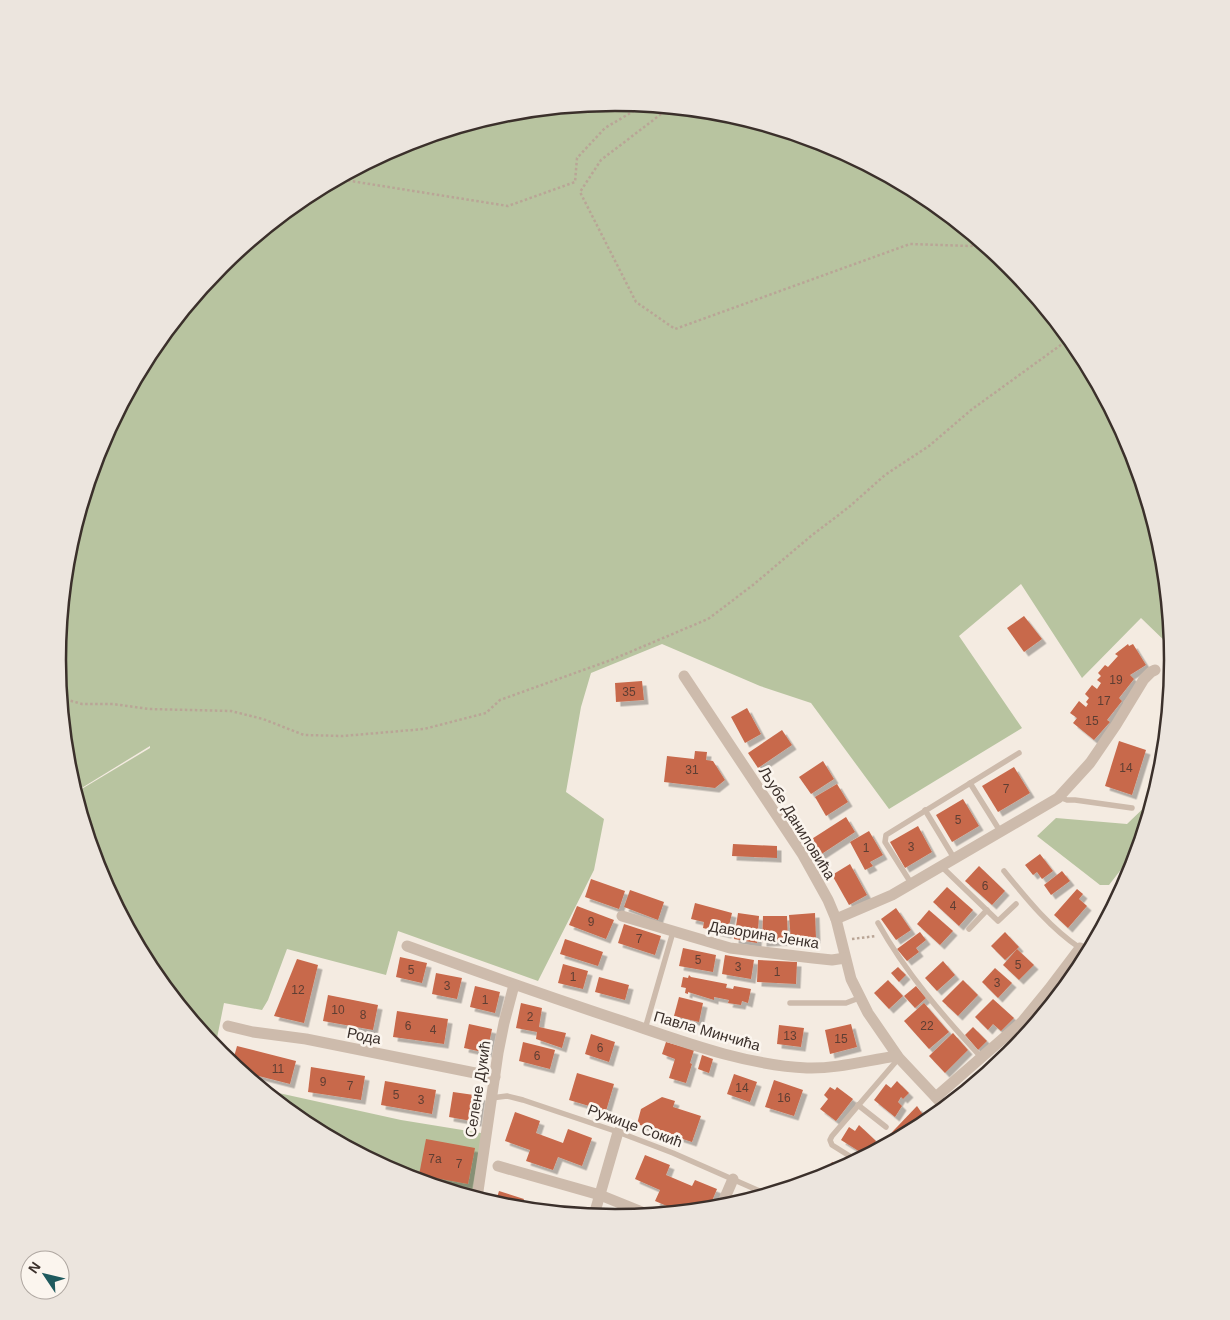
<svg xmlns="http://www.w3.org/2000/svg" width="1230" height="1320" font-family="Helvetica,sans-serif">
  <defs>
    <filter id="shadow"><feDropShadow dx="4.5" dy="4.5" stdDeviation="0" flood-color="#0004"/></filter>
  </defs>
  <rect width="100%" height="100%" fill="#f4ebe1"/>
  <!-- green -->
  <g fill="#b8c4a0" fill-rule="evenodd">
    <path d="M615,103L724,113L829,145L925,197L1009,266L1079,351L1130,447L1162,552L1171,647L1141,618L1082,678L1021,584L959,636L1022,728L889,809L811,703L760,686L662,644L591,673L581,707L566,792L604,819L594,870L538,981L398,931L386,975L287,949L268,1000L262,1010L224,1003L215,1048L151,969L100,873L68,768L58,660L68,551L100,446L152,350L221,266L306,196L402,145L507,113ZM150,746V748L80,790V789Z"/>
    <path d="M1152,800L1137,849L1109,885H1100L1037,836L1056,818L1127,824Z"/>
    <path d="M265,1090L401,1120L487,1134L477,1198L427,1183L428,1174L401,1175L305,1123Z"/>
  </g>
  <!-- building -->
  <g fill="#c8694b" filter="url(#shadow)">
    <path d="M1024,616L1042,639L1024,652L1007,628Z"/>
    <path d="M1128,644L1129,646L1133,644L1146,665L1130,675L1134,679L1119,698L1122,701L1107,720L1110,722L1094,740L1073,723L1077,718L1070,713L1079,701L1086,707L1088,704L1086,702L1089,698L1085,694L1092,685L1097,689L1101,683L1097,680L1101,676L1098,673L1105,665L1108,667L1118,656L1115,654Z"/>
    <path d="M642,681L644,700L616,702L615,683Z"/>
    <path d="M747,708L761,734L745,743L731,717Z"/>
    <path d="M782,730L792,745L758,768L748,753Z"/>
    <path d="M1119,741L1146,750L1132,795L1105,786Z"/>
    <path d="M695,751L707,752L706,760L713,761L725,780L715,788L664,782L667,756L694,759Z"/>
    <path d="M823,761L834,779L811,794L799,777Z"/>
    <path d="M1014,767L1030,793L998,812L982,786Z"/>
    <path d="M837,784L848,802L826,816L815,797Z"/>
    <path d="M963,799L979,826L952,842L936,815Z"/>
    <path d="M846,817L855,832L817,857L807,842Z"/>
    <path d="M918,826L932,852L905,868L890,842Z"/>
    <path d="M869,831L883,855L870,862L873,866L865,870L850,842Z"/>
    <path d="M733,844L777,846V858L732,856Z"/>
    <path d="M1040,854L1053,871L1042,879L1037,872L1033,875L1025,865Z"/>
    <path d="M850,864L867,895L849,905L832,875Z"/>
    <path d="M979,866L1005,891L992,905L965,881Z"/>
    <path d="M1062,871L1070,881L1051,895L1044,885Z"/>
    <path d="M591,879L625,891L619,909L585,897Z"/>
    <path d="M947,887L973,910L959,926L933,902Z"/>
    <path d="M1077,889L1083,894L1079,899L1087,906L1068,928L1054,915Z"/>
    <path d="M630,890L664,902L658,920L624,907Z"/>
    <path d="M695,903L732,913L727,934L703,928L704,922L691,919Z"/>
    <path d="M577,906L614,920L606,939L569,925Z"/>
    <path d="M896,908L911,930L896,940L881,919Z"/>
    <path d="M929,910L953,931L940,945L917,924Z"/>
    <path d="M738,913L759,916L757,943L734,939Z"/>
    <path d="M815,913L816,939L791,941L789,915Z"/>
    <path d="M763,916H787L788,941L762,942Z"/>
    <path d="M624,924L661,936L655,955L618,943Z"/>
    <path d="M920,932L926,940L916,948L919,952L907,961L897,949Z"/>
    <path d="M1005,932L1019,947L1005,960L991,946Z"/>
    <path d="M565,939L603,952L598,966L560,954Z"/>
    <path d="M683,948L716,955L713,972L679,966Z"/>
    <path d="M1017,949L1034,965L1019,980L1003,965Z"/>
    <path d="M725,955L754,960L751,979L722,974Z"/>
    <path d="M400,957L427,963L422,983L396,977Z"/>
    <path d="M297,959L318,965L304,1023L274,1016Z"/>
    <path d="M758,960L797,962L796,984L757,982Z"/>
    <path d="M943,961L955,975L937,991L925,978Z"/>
    <path d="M563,964L588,971L583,989L558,983Z"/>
    <path d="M898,967L906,975L899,982L891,973Z"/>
    <path d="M995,968L1012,983L998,998L982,982Z"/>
    <path d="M436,973L462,978L457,999L432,994Z"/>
    <path d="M689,975L691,977L727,984L726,988L733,989L734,986L751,989L748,1003L742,1001L741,1005L728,1003L729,1000L714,997V1000L688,992V994L685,993L686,988L681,987L683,977L688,978Z"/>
    <path d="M599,977L629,985L625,1000L595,992Z"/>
    <path d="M888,980L903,996L889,1009L874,993Z"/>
    <path d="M963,980L978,995L958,1016L942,1001Z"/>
    <path d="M475,986L500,992L495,1013L470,1007Z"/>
    <path d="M916,986L926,998L915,1008L904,996Z"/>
    <path d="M328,995L378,1005L373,1030L323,1021Z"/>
    <path d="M679,997L703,1003L699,1022L674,1016Z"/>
    <path d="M993,999L1014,1018L1001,1031L993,1024L988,1030L975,1017Z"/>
    <path d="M521,1003L542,1008L539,1027L566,1033L562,1048L536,1039L537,1032L516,1028Z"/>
    <path d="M924,1003L949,1032L929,1049L904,1021Z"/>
    <path d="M397,1011L448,1019L444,1044L393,1037Z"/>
    <path d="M469,1024L492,1029L487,1053L464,1048Z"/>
    <path d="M851,1024L857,1047L830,1054L825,1030Z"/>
    <path d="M779,1025L804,1028L801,1047L777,1044Z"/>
    <path d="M973,1027L987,1041L978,1050L965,1035Z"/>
    <path d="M953,1033L968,1050L945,1073L929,1056Z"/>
    <path d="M591,1034L615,1042L609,1062L585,1054Z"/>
    <path d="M523,1042L555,1050L550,1069L519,1061Z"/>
    <path d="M666,1042L694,1050L690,1063L692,1064L686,1083L669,1078L675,1059L662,1054Z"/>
    <path d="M237,1046L296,1061L290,1084L243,1072L232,1064Z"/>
    <path d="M702,1055L713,1059L709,1073L698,1069Z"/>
    <path d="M311,1067L365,1076L361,1100L308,1092Z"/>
    <path d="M984,1071L987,1073L977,1080Z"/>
    <path d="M577,1073L614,1084L606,1111L569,1100Z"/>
    <path d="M734,1074L757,1082L750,1102L727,1094Z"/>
    <path d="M774,1080L803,1090L794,1116L765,1107Z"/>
    <path d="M385,1081L436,1090L432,1114L381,1105Z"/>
    <path d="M897,1081L909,1093L903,1099L901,1097L898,1102L902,1106L895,1117L874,1100L886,1084L891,1088Z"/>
    <path d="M830,1087L835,1090L837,1087L853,1099L836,1121L820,1109L828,1099L824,1095Z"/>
    <path d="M453,1092L481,1096L477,1122L449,1117Z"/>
    <path d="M662,1097L675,1101L673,1107L701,1116L692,1142L637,1124L641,1109Z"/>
    <path d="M917,1106L926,1119L921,1126L875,1150Z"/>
    <path d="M515,1112L540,1121L536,1133L563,1143L568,1129L592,1138L582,1166L558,1157L553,1170L526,1161L530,1150L505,1141Z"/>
    <path d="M859,1125L876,1141L865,1155L841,1140L849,1127L855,1131Z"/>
    <path d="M426,1139L475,1148L468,1184L419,1175Z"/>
    <path d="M645,1155L670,1165L666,1175L692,1186L695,1180L717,1189L709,1208L699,1209L685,1204L682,1211H679L655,1201L660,1190L635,1179Z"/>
    <path d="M832,1162L842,1168L824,1176Z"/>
    <path d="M499,1191L524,1199L521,1208L495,1204Z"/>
    <path d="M551,1207L566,1212V1213L550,1211Z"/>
  </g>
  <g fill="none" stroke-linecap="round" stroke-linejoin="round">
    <!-- path -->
    <g stroke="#b9a596" stroke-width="2.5" stroke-dasharray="2.5 2.5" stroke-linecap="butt">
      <path d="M669,108L601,160L580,192L636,302L675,329L910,244L971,246L982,243"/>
      <path d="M338,179L508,206L575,182L577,158L605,128L644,105"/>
      <path d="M61,698L82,704H113L149,709L231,711L263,719L304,735L343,736L424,729L486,713L500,700L611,660L708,619L753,585L811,536L849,507L885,475L929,446L971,410L1069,339"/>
      <path d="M852,939L876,936"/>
    </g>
    <!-- service -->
    <g stroke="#cdbbac" stroke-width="5.5">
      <path d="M970,783L1000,831"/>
      <path d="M1059,797L1067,800H1075L1132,808"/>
      <path d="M925,810L954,858"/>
      <path d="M941,866L998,921L1016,904"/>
      <path d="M1004,871C1026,898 1050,928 1080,948"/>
      <path d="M911,883L885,842L886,835L1019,753"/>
      <path d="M878,923C906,973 942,1015 981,1057"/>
      <path d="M969,929L987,910"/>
      <path d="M790,1003H846L859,998"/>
      <path d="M645,1029L673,932"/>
      <path d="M491,1098L507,1096L523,1100L618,1132L673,1153L766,1194"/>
      <path d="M858,1105L886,1127"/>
      <path d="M856,1160L832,1145L830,1140L832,1136L899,1058"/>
    </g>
    <!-- minor -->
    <g stroke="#cdbbac" stroke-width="11">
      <path d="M684,676L803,855L828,900L836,919L851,979L868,1013L899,1058L945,1107"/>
      <path d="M622,916L730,948L813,958L832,960L845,958"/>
      <path d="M836,919L892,895L1058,798L1090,763L1116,725L1144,679L1151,672L1155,670"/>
      <path d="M407,946C479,972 552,998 625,1022C684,1042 745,1065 807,1068C837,1069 868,1060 897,1056"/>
      <path d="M228,1026L253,1032L306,1039L495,1077"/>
      <path d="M936,1097L1022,1022L1049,989L1080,948L1088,953"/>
      <path d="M498,1166L600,1195L647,1214"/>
      <path d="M477,1198L498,1053L504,1023L514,985"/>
      <path d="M721,1207L733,1179"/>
      <path d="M594,1215L618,1132"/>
    </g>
  </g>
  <g text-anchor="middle" stroke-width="5" stroke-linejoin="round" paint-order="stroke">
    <!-- number labels -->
    <g font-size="12" fill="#5e3e33">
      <text x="1116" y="684">19</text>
      <text x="629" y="696">35</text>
      <text x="1104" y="705">17</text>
      <text x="1092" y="725">15</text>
      <text x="1126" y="772">14</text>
      <text x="692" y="774">31</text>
      <text x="1006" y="793">7</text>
      <text x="958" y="824">5</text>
      <text x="911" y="851">3</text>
      <text x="866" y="852">1</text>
      <text x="985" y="890">6</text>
      <text x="953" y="910">4</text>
      <text x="591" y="926">9</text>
      <text x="639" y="943">7</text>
      <text x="698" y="964">5</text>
      <text x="1018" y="969">5</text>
      <text x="738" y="971">3</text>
      <text x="411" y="974">5</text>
      <text x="777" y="976">1</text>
      <text x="573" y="981">1</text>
      <text x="997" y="987">3</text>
      <text x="447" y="990">3</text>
      <text x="298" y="994">12</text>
      <text x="485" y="1004">1</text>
      <text x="338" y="1014">10</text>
      <text x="363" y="1019">8</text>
      <text x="530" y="1021">2</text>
      <text x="408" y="1030">6</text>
      <text x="927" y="1030">22</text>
      <text x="433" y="1034">4</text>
      <text x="790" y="1040">13</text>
      <text x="841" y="1043">15</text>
      <text x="600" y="1052">6</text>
      <text x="537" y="1060">6</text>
      <text x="278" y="1073">11</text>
      <text x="323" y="1086">9</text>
      <text x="350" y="1090">7</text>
      <text x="742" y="1092">14</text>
      <text x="396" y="1099">5</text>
      <text x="784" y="1102">16</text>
      <text x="421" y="1104">3</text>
      <text x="435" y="1163">7a</text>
      <text x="459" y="1168">7</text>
    </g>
    <!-- street labels -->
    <g font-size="15" fill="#3b302b" stroke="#fbf5ee">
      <text transform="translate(797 823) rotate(58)" y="5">Љубе Даниловића</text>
      <text transform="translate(764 935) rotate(9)" y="5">Даворина Јенка</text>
      <text transform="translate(707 1031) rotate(16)" y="5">Павла Минчића</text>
      <text transform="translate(364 1036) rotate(11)" y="5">Рода</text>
      <text transform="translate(478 1089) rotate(-81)" y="5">Селене Дукић</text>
      <text transform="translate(635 1126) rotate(20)" y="5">Ружице Сокић</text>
    </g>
  </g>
  <!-- crop -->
  <path d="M0 0H1230V1320H0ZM66 660a549 549 0 1 1 1098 0a549 549 0 1 1-1098 0Z" fill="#ece5de" fill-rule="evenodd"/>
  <path fill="none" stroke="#3b302b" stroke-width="2.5" d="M66 660a549 549 0 1 1 1098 0a549 549 0 1 1-1098 0Z"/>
  <!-- north arrow -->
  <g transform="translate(45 1275) rotate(305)"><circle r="24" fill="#fbf5ee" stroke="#aea6a0"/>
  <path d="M0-4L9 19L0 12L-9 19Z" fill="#1f5a5e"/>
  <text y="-8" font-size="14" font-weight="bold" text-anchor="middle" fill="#3b302b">N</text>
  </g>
</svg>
